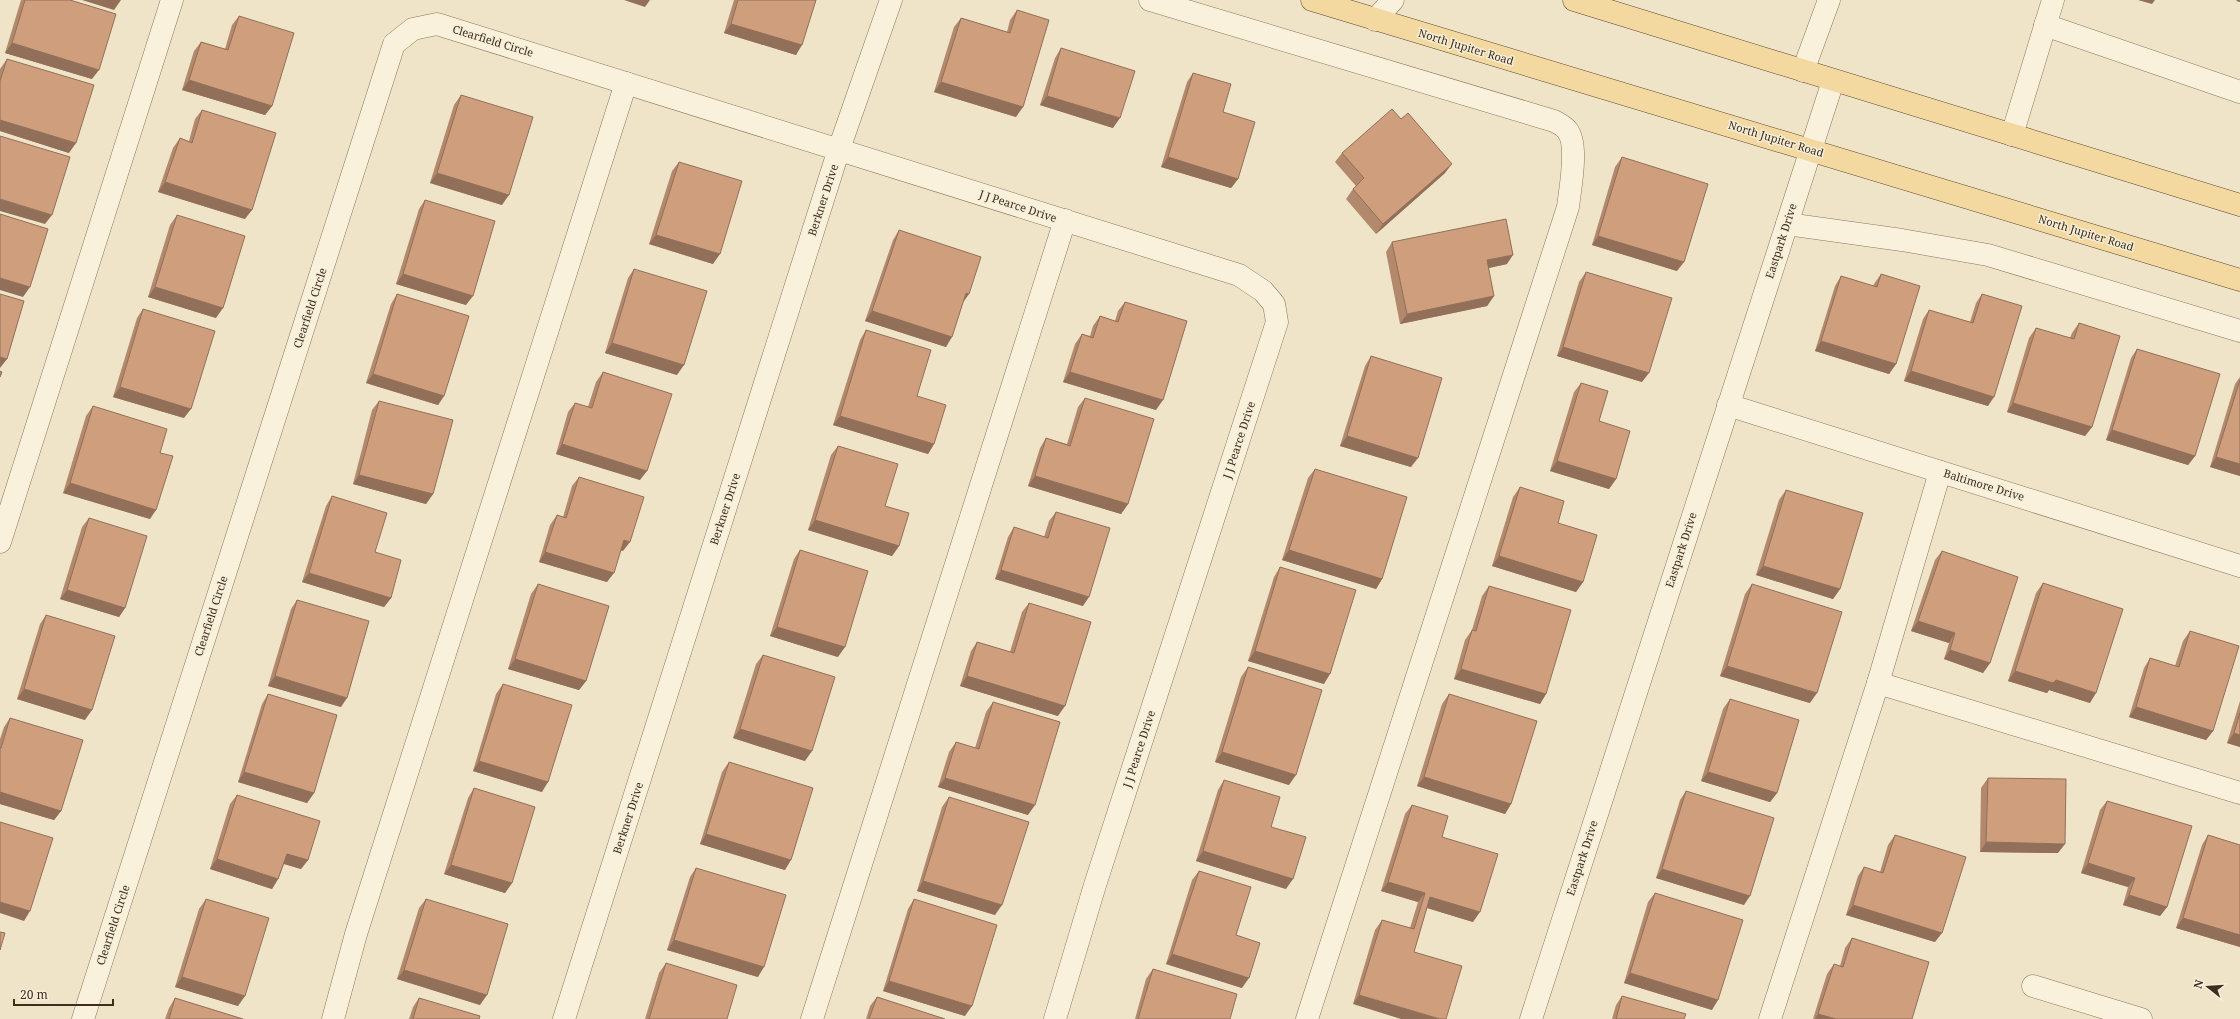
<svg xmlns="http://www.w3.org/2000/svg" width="2240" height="1019" font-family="'Noto Serif',serif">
  <rect width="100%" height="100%" fill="#f0e4c8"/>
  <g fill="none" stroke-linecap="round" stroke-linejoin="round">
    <defs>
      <g id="minor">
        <path d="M1150,0L1554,121C1558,123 1564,126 1567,130C1579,144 1570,189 1568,207L1307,1019"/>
        <path d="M1375,20L1393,0"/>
        <path d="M2045,25L2240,92"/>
        <path d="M1803,71L1829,0"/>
        <path d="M2012,135L2053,0"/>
        <path d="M1787,224L1902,240L1988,255L2240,331"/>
        <path d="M1728,405L2240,566"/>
        <path d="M0,542L172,0"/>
        <path d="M1878,683L2240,793"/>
        <path d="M2033,986L2141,1019"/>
        <path d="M83,1019L394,44L413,29L437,24L1239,275L1263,291L1274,304L1277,322L1095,885L1055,1019"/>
        <path d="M333,1019L356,934L626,83"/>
        <path d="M564,1019L839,149L891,0"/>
        <path d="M812,1019L1065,220"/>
        <path d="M1531,1019L1833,81"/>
        <path d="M1770,1019L1878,683L1940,472"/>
      </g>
      <g id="major">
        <path d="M1312,0L2240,280"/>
        <path d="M1574,0L2240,205"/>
      </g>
    </defs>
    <!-- minor casing -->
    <use href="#minor" stroke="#8d765c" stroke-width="23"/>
    <!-- major casing -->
    <use href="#major" stroke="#5b4430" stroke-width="23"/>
    <!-- minor -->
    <use href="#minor" stroke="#faf1dc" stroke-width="22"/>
    <!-- major -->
    <use href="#major" stroke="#f3d9a0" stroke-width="22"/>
  </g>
  <!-- wall -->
  <g fill="#b2896c">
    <path d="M21,0H70L92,79L5,53Z"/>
    <path d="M734,0H816L796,55L724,33Z"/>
    <path d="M1017,10L1016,117L934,92L954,27L961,18L1007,32L1010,20Z"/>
    <path d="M239,16L272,106L265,115L182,90L194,51L201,42L225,49L232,25Z"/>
    <path d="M1061,48L1113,128L1040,105L1055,58Z"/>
    <path d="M7,59L69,153L0,131V69Z"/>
    <path d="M1193,73L1223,112L1238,179L1231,188L1161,167L1187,82Z"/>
    <path d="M461,95L502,205L430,183L454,105Z"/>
    <path d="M202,110L245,219L158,192L173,148L180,138L189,141L195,119Z"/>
    <path d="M1342,153L1445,173L1376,234L1346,199L1353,189L1356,186L1335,162Z"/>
    <path d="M1622,157L1677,271L1592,245L1615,167Z"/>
    <path d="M679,162L713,264L649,244L672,171Z"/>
    <path d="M425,200L466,305L396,284L419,209Z"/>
    <path d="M177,215L216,318L148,297L170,225Z"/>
    <path d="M899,230L963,303L946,347L865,321L893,240Z"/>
    <path d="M1392,242L1507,264L1488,268L1494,296L1487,306L1400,324L1386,252Z"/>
    <path d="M634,269L677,375L605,353L628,278Z"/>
    <path d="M1586,272L1642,382L1557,356L1579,282Z"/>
    <path d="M1881,274L1896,364L1889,374L1815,351L1835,286L1841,276L1873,286L1874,284Z"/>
    <path d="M397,294L444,396L438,405L366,383L391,304Z"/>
    <path d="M1982,294L1988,406L1904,381L1923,319L1929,310L1970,322L1976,303Z"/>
    <path d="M1125,302L1156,410L1063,382L1075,344L1082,334L1090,336L1093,326L1100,316L1115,321L1118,311Z"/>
    <path d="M143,309L184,418L113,397L137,318Z"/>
    <path d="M2079,323L2092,427L2085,436L2007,412L2029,338L2036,328L2070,338L2072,333Z"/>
    <path d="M866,330L917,396L934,444L928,454L833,425L860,340Z"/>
    <path d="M2137,349L2195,456L2188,465L2106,440L2131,358Z"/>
    <path d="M1371,356L1411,467L1340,446L1365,366Z"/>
    <path d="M603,372L640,480L556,454L568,412L575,403L588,407L596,382Z"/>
    <path d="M2240,377V476L2210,467L2235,384Z"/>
    <path d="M1581,383L1599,421L1616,479L1609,489L1550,471L1574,392Z"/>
    <path d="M1085,398L1128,504L1121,514L1028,486L1040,448L1046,438L1067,444L1078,407Z"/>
    <path d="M379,401L433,494L426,504L353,484L372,410Z"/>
    <path d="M93,406L160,453L150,519L63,493L86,416Z"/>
    <path d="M838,446L885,506L899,546L892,556L808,530L831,455Z"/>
    <path d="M1315,469L1382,579L1376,589L1282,560L1308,478Z"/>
    <path d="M579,477L623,551L620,550L607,582L539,562L550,525L557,515L563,517L572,486Z"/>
    <path d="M1520,487L1558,523L1583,582L1576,592L1492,566L1513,497Z"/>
    <path d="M1786,490L1840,589L1833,599L1756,575L1779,500Z"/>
    <path d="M332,496L375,552L391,598L384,607L302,582L326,506Z"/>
    <path d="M1056,512L1083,606L995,579L1008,537L1014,527L1044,537L1049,521Z"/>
    <path d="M89,518L125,608L119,617L60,599L82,527Z"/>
    <path d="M800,550L838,657L770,636L794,559Z"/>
    <path d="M1942,551L1990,663L1983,673L1944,659L1949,643L1911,631L1935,560Z"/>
    <path d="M1280,567L1324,684L1248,661L1274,577Z"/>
    <path d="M2043,583L2090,703L2049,690L2047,693L2008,681L2036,593Z"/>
    <path d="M538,584L586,681L579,690L508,669L531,594Z"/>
    <path d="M1752,584L1810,703L1720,676L1745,594Z"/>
    <path d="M1489,586L1546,694L1540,704L1454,679L1465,640L1472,630L1482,596Z"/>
    <path d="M297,600L341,707L268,686L291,609Z"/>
    <path d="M1029,603L1058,716L960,686L971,651L977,642L1010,652L1022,612Z"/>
    <path d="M46,615L85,720L17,699L40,624Z"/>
    <path d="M2190,631L2213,731L2206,740L2129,717L2144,668L2150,658L2175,666L2183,641Z"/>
    <path d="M763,655L805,761L733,738L756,664Z"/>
    <path d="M1248,667L1289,785L1215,762L1241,677Z"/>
    <path d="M503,684L542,792L473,771L496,694Z"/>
    <path d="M268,694L314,793L307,803L238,782L262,704Z"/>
    <path d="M1449,694L1511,804L1505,814L1417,786L1442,704Z"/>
    <path d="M1730,699L1777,793L1770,802L1701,781L1723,709Z"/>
    <path d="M2240,701V747L2227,743Z"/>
    <path d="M993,702L1028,815L938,787L949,752L956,742L975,748L986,712Z"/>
    <path d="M10,718L61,811L54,820L0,804V739L4,727Z"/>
    <path d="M729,762L785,870L700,844L722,772Z"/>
    <path d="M1988,778L2058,853L1980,852L1981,788Z"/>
    <path d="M1224,780L1271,827L1286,889L1196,861L1218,790Z"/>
    <path d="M474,788L512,883L505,893L444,874L468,798Z"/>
    <path d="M1686,791L1744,905L1656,878L1680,800Z"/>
    <path d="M237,795L308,860L301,869L284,864L278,879L272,889L210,869L230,804Z"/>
    <path d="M949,797L995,915L917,891L942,807Z"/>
    <path d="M2107,801L2167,907L2160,916L2123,905L2128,887L2081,873L2100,810Z"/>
    <path d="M1412,805L1442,837L1473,922L1427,908L1414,952L1353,1004L1375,930L1382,920L1410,928L1418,902L1381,891L1405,814Z"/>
    <path d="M1895,835L1935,942L1846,915L1858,876L1864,867L1880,872L1888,845Z"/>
    <path d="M2208,835L2240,845V947L2176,928L2202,845Z"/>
    <path d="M696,868L758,977L667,950L690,877Z"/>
    <path d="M1199,871L1236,935L1242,988L1166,964L1192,880Z"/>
    <path d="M1655,893L1712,1010L1624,983L1648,902Z"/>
    <path d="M206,899L238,1006L175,987L199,909Z"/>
    <path d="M426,899L480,1005L397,979L419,908Z"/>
    <path d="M914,899L965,1016L883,991L908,909Z"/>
    <path d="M1852,938L1912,1019H1813L1827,974L1834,964L1840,966L1845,948Z"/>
    <path d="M666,963L727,1019H645L659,973Z"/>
    <path d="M1153,969L1230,1019H1135L1146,979Z"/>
    <path d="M1622,996L1684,1019H1612L1616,1005Z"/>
    <path d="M877,997L945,1019H866L870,1006Z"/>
    <path d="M175,998L243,1019H165L169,1008Z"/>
    <path d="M419,998L479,1019H409L413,1007Z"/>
  </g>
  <!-- shaded-wall -->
  <g fill="#916f58">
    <path d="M82,0H121L114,10Z"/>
    <path d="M624,0H650L645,7Z"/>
    <path d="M2138,0H2155L2152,4Z"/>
    <path d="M2237,0H2240V2L2236,1Z"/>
    <path d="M731,24L802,45L796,55L724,33Z"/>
    <path d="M12,43L99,70L92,79L5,53Z"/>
    <path d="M189,80L272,106L265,115L182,90Z"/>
    <path d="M941,82L1023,107L1016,117L934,92Z"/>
    <path d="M1047,96L1120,118L1113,128L1040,105Z"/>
    <path d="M0,120L76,143L69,153L0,131Z"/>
    <path d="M1168,157L1238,179L1231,188L1161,167Z"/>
    <path d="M1452,164L1445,173L1376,234L1383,224Z"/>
    <path d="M437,173L509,195L502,205L430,183Z"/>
    <path d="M165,182L252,210L245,219L158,192Z"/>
    <path d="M0,199L52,215L45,224L0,211Z"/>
    <path d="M656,235L720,254L713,264L649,244Z"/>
    <path d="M1598,236L1684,262L1677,271L1592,245Z"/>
    <path d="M1513,255L1507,264L1480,270L1487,260Z"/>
    <path d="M403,274L473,296L466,305L396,284Z"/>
    <path d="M0,278L30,287L23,297L0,290Z"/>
    <path d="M155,287L223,308L216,318L148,297Z"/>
    <path d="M966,293L969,294L962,304Z"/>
    <path d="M1494,296L1487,306L1400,324L1407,314Z"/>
    <path d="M872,311L952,337L946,347L865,321Z"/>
    <path d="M1821,341L1896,364L1889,374L1815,351Z"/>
    <path d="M612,343L684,365L677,375L605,353Z"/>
    <path d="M1563,347L1649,373L1642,382L1557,356Z"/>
    <path d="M0,357L7,359L0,368Z"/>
    <path d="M1911,371L1994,397L1988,406L1904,381Z"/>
    <path d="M1070,372L1163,400L1156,410L1063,382Z"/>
    <path d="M373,374L444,396L438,405L366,383Z"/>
    <path d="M120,387L191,409L184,418L113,397Z"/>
    <path d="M2013,403L2092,427L2085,436L2007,412Z"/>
    <path d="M840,416L934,444L928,454L833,425Z"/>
    <path d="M2112,430L2195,456L2188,465L2106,440Z"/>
    <path d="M1347,436L1418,458L1411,467L1340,446Z"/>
    <path d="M562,444L647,471L640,480L556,454Z"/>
    <path d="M2216,457L2240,464V476L2210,467Z"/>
    <path d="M1557,461L1616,479L1609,489L1550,471Z"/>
    <path d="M359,475L433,494L426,504L353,484Z"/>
    <path d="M1035,476L1128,504L1121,514L1028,486Z"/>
    <path d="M70,483L156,510L150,519L63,493Z"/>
    <path d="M815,520L899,546L892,556L808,530Z"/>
    <path d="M624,540L630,542L623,551L617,549Z"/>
    <path d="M1289,550L1382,579L1376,589L1282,560Z"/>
    <path d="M545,552L614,573L607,582L539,562Z"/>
    <path d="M1499,556L1583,582L1576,592L1492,566Z"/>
    <path d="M1763,566L1840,589L1833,599L1756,575Z"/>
    <path d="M1001,570L1089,597L1083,606L995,579Z"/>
    <path d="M309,573L391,598L384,607L302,582Z"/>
    <path d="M67,590L125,608L119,617L60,599Z"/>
    <path d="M1918,621L1955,633L1949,643L1911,631Z"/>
    <path d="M777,627L845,647L838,657L770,636Z"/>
    <path d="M1950,650L1990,663L1983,673L1944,659Z"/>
    <path d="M1255,651L1330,674L1324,684L1248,661Z"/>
    <path d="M515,659L586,681L579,690L508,669Z"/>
    <path d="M1727,666L1817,693L1810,703L1720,676Z"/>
    <path d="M1461,669L1546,694L1540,704L1454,679Z"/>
    <path d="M2015,671L2056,680L2096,693L2090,703L2049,690L2047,693L2008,681Z"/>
    <path d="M275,676L347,698L341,707L268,686Z"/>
    <path d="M967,676L1065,706L1058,716L960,686Z"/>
    <path d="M24,689L92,710L85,720L17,699Z"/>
    <path d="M2136,707L2213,731L2206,740L2129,717Z"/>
    <path d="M740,729L812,751L805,761L733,738Z"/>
    <path d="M2234,733L2240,735V747L2227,743Z"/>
    <path d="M1222,752L1296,775L1289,785L1215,762Z"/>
    <path d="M479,761L548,782L542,792L473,771Z"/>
    <path d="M244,772L314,793L307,803L238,782Z"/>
    <path d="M1708,772L1777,793L1770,802L1701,781Z"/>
    <path d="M1424,777L1511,804L1505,814L1417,786Z"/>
    <path d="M945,778L1035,805L1028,815L938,787Z"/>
    <path d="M0,792L61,811L54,820L0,804Z"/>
    <path d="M706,834L791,860L785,870L700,844Z"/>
    <path d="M1986,842L2065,844L2058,853L1980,852Z"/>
    <path d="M1203,851L1293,879L1286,889L1196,861Z"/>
    <path d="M287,854L308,860L301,869L281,863Z"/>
    <path d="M217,859L278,879L272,889L210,869Z"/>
    <path d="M2088,863L2135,878L2128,887L2081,873Z"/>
    <path d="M451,865L512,883L505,893L444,874Z"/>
    <path d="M1662,869L1750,896L1744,905L1656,878Z"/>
    <path d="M923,881L1002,905L995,915L917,891Z"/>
    <path d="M1388,882L1425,893L1418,902L1381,891Z"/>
    <path d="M2129,895L2167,907L2160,916L2123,905Z"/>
    <path d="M1430,897L1480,912L1473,922L1424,907Z"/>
    <path d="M0,902L30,911L24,921L0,913Z"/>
    <path d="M1853,905L1942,933L1935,942L1846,915Z"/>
    <path d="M2183,918L2240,935V947L2176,928Z"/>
    <path d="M674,940L764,967L758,977L667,950Z"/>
    <path d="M1172,954L1249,978L1242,988L1166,964Z"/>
    <path d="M404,970L487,995L480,1005L397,979Z"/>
    <path d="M1630,973L1718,1000L1712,1010L1624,983Z"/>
    <path d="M182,977L245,996L238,1006L175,987Z"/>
    <path d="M889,981L972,1006L965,1016L883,991Z"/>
    <path d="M1359,995L1440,1019H1401L1353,1004Z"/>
    <path d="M1818,1014L1836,1019H1815Z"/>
  </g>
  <!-- building -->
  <g fill="#cf9f7d" stroke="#916f58">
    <path d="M25,0H70L116,14L99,70L12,43Z"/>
    <path d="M738,0H816L802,45L731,24Z"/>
    <path d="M1017,10L1049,20L1023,107L941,82L961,18L1010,33Z"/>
    <path d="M239,16L294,33L272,106L189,80L201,42L228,50Z"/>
    <path d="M1061,48L1135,71L1120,118L1047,96Z"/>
    <path d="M7,59L94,85L76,143L0,120V81Z"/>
    <path d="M1193,73L1231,84L1223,112L1255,122L1238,179L1168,157Z"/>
    <path d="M461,95L533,117L509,195L437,173Z"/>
    <path d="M1392,109L1401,119L1408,113L1452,164L1383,224L1353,189L1364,178L1342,153Z"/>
    <path d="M202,110L276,133L252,210L165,182L180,138L192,143Z"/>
    <path d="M0,136L70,157L52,215L0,199Z"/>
    <path d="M1622,157L1708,184L1684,262L1598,236Z"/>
    <path d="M679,162L742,181L720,254L656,235Z"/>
    <path d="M425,200L495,221L473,296L403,274Z"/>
    <path d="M0,214L48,229L30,287L0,278Z"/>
    <path d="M177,215L245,236L223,308L155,287Z"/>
    <path d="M1506,219L1513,255L1487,260L1494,296L1407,314L1392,242Z"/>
    <path d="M899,230L981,257L969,294L966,293L952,337L872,311Z"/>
    <path d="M634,269L707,291L684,365L612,343Z"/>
    <path d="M1586,272L1672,298L1649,373L1563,347Z"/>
    <path d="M1881,274L1920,286L1896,364L1821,341L1841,276L1877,287Z"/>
    <path d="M0,294L24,301L7,359L0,357Z"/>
    <path d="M397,294L469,316L444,396L373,374Z"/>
    <path d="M1982,294L2022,306L1994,397L1911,371L1929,310L1973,323Z"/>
    <path d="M1125,302L1187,321L1163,400L1070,372L1082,334L1093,338L1100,316L1118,322Z"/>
    <path d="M143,309L215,331L191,409L120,387Z"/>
    <path d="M2079,323L2120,336L2092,427L2013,403L2036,328L2074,339Z"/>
    <path d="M866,330L931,350L917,396L946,405L934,444L840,416Z"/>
    <path d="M2137,349L2220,374L2195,456L2112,430Z"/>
    <path d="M1371,356L1442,378L1418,458L1347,436Z"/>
    <path d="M0,371L2,372L0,377Z"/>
    <path d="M603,372L672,394L647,471L562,444L575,403L592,408Z"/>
    <path d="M2240,380V464L2216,457Z"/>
    <path d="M1581,383L1608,391L1599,421L1630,431L1616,479L1557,461Z"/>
    <path d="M1085,398L1154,419L1128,504L1035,476L1046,438L1070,446Z"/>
    <path d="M379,401L453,420L433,494L359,475Z"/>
    <path d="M93,406L167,429L160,453L173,456L156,510L70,483Z"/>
    <path d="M838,446L898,464L885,506L909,513L899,546L815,520Z"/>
    <path d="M1315,469L1407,497L1382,579L1289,550Z"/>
    <path d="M579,477L644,497L630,542L624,540L614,573L545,552L557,515L566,518Z"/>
    <path d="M1520,487L1564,501L1558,523L1597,535L1583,582L1499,556Z"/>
    <path d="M1786,490L1863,513L1840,589L1763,566Z"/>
    <path d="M332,496L387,513L375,552L401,560L391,598L309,573Z"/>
    <path d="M1056,512L1110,528L1089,597L1001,570L1014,527L1048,538Z"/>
    <path d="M89,518L147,536L125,608L67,590Z"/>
    <path d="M800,550L868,571L845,647L777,627Z"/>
    <path d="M1942,551L2018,577L1990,663L1950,650L1955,633L1918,621Z"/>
    <path d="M1280,567L1356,590L1330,674L1255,651Z"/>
    <path d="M2043,583L2123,609L2096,693L2056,680L2053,683L2015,671Z"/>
    <path d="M538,584L609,606L586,681L515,659Z"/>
    <path d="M1752,584L1842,612L1817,693L1727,666Z"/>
    <path d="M1489,586L1571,610L1546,694L1461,669L1472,630L1476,631Z"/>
    <path d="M297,600L369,621L347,698L275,676Z"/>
    <path d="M1029,603L1091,622L1065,706L967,676L977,642L1014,653Z"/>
    <path d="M46,615L115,636L92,710L24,689Z"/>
    <path d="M2190,631L2239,646L2213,731L2136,707L2150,658L2179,667Z"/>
    <path d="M763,655L835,677L812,751L740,729Z"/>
    <path d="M1248,667L1322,690L1296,775L1222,752Z"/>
    <path d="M503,684L572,705L548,782L479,761Z"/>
    <path d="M268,694L337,715L314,793L244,772Z"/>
    <path d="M1449,694L1537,721L1511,804L1424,777Z"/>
    <path d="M1730,699L1799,720L1777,793L1708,772Z"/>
    <path d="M993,702L1060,722L1035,805L945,778L956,742L979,749Z"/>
    <path d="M2240,713V735L2234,733Z"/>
    <path d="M10,718L83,740L61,811L0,792V748H1Z"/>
    <path d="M729,762L813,788L791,860L706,834Z"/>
    <path d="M1988,778L2066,779L2065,844L1986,842Z"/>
    <path d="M1224,780L1280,797L1271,827L1306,837L1293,879L1203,851Z"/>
    <path d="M474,788L535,807L512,883L451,865Z"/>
    <path d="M1686,791L1774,818L1750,896L1662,869Z"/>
    <path d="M237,795L320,821L308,860L287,854L278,879L217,859Z"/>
    <path d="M949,797L1029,822L1002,905L923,881Z"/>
    <path d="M2107,801L2192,826L2167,907L2129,895L2135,878L2088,863Z"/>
    <path d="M1412,805L1448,816L1442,837L1498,854L1480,912L1430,897L1414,952L1462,966L1446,1019H1440L1359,995L1382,920L1414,929L1425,893L1388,882Z"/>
    <path d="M0,822L53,838L30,911L0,902Z"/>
    <path d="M1895,835L1966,857L1942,933L1853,905L1864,867L1883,873Z"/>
    <path d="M2208,835L2240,845V935L2183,918Z"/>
    <path d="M696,868L786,895L764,967L674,940Z"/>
    <path d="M1199,871L1251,887L1236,935L1260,943L1249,978L1172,954Z"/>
    <path d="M1655,893L1743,920L1718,1000L1630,973Z"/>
    <path d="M206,899L269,918L245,996L182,977Z"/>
    <path d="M426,899L508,924L487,995L404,970Z"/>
    <path d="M914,899L997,925L972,1006L889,981Z"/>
    <path d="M0,932L5,933L0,950Z"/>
    <path d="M1852,938L1929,962L1912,1019H1836L1818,1014L1834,964L1843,967Z"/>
    <path d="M666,963L737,985L727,1019H649Z"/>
    <path d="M1153,969L1237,994L1230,1019H1138Z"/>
    <path d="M1622,996L1686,1014L1684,1019H1616Z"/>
    <path d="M877,997L945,1019H869Z"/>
    <path d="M175,998L243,1019H169Z"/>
    <path d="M419,998L480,1016L479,1019H413Z"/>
  </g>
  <g text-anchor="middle" stroke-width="3" stroke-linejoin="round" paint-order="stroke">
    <!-- street labels -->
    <g font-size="11" fill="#3d2e20" stroke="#f7eed8">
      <text transform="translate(493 41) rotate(17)" y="4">Clearfield Circle</text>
      <text transform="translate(1466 47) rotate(17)" y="4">North Jupiter Road</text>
      <text transform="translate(1776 139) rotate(17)" y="4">North Jupiter Road</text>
      <text transform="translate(823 200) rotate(-72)" y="4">Berkner Drive</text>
      <text transform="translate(1018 206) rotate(18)" y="4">J J Pearce Drive</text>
      <text transform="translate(2086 233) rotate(17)" y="4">North Jupiter Road</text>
      <text transform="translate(1781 241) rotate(-72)" y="4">Eastpark Drive</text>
      <text transform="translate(310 308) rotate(-72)" y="4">Clearfield Circle</text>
      <text transform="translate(1239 440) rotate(-72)" y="4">J J Pearce Drive</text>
      <text transform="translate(1984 485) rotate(17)" y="4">Baltimore Drive</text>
      <text transform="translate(725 509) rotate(-72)" y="4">Berkner Drive</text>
      <text transform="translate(1681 550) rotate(-72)" y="4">Eastpark Drive</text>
      <text transform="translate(211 616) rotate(-72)" y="4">Clearfield Circle</text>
      <text transform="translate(1139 749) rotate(-72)" y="4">J J Pearce Drive</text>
      <text transform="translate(628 818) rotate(-72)" y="4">Berkner Drive</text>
      <text transform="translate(1582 858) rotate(-72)" y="4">Eastpark Drive</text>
      <text transform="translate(113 925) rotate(-72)" y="4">Clearfield Circle</text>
    </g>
  </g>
  <!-- north arrow -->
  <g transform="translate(2208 987) rotate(287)" stroke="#f7eed8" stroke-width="3" paint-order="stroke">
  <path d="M0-3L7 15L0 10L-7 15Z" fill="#3d2e20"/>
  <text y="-6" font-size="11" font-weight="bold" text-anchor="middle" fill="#3d2e20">N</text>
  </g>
  <!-- scale -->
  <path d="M14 999v6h99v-6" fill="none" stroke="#3d2e20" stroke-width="2"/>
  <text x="20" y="999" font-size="12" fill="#3d2e20" stroke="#f7eed8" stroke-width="3" paint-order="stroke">20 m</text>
</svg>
